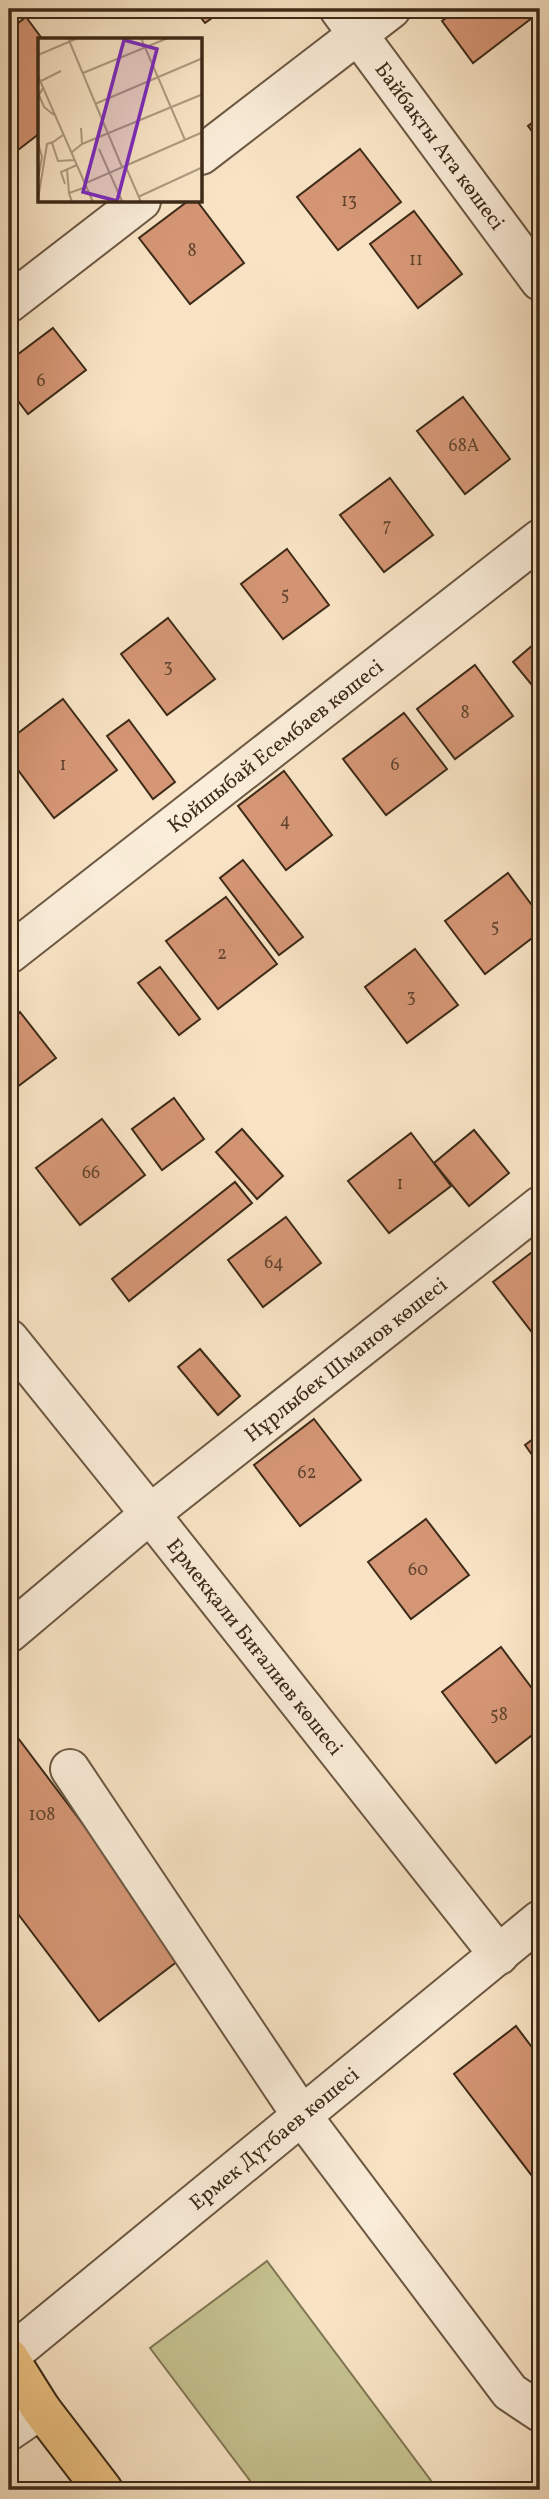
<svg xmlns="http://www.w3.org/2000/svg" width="549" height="2499" font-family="Vollkorn,serif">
  <rect width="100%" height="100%" fill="#f8e4c5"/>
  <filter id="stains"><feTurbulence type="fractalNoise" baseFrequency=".00286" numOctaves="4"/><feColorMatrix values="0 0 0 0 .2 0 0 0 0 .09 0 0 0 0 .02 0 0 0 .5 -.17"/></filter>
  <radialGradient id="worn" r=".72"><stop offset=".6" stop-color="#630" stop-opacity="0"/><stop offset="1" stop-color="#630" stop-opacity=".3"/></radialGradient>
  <!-- green -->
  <path fill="#c5c290" stroke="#817654" stroke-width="2" d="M267,2261L438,2490H257L150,2348Z"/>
  <!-- building -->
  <g fill="#d59675" stroke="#3d2a18" stroke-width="2">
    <path d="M194,9H225L205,23Z"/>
    <path d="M458,9H539L540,12L473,63L442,21Z"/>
    <path d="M26,17L43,40H40V133L9,157V30Z"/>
    <path d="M540,117V142L528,126Z"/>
    <path d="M360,149L401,202L338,250L297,197Z"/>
    <path d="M188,201H197L244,263L190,304L139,238Z"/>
    <path d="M414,211L462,274L418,308L370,244Z"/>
    <path d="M53,328L86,370L28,414L9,389V361Z"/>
    <path d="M463,397L510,459L465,494L417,431Z"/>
    <path d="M390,478L433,535L384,572L340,515Z"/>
    <path d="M287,549L329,605L283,639L241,584Z"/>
    <path d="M168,618L215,679L167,715L121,654Z"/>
    <path d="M533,645L540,654V695L513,662Z"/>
    <path d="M475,665L513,716L455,759L417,709Z"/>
    <path d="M63,699L117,770L54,818L9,758V740Z"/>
    <path d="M404,713L447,769L386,815L343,759Z"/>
    <path d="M129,720L175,782L153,799L107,736Z"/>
    <path d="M284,771L332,835L286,870L238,806Z"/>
    <path d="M243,860L303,937L279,955L220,878Z"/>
    <path d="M508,873L540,916V932L485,974L445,921Z"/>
    <path d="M226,897L277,964L218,1009L166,941Z"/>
    <path d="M415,949L458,1005L407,1043L365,987Z"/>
    <path d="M160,967L200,1019L179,1035L138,983Z"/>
    <path d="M20,1012L56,1058L9,1093V1021Z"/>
    <path d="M174,1098L204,1139L162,1170L132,1129Z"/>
    <path d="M102,1119L145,1175L80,1225L36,1168Z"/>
    <path d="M242,1129L283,1176L257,1199L216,1152Z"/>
    <path d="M474,1130L509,1173L469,1206L434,1163Z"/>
    <path d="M411,1133L451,1186L389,1233L348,1181Z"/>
    <path d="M235,1182L252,1203L129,1301L112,1279Z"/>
    <path d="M286,1217L321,1263L263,1307L228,1260Z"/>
    <path d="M540,1246V1324L531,1331L493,1282Z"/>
    <path d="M200,1349L240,1396L218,1415L178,1367Z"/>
    <path d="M314,1419L361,1480L300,1526L254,1465Z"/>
    <path d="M540,1434V1466L525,1445Z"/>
    <path d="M426,1519L469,1575L411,1619L368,1562Z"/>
    <path d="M501,1647L540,1699V1729L496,1763L442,1692Z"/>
    <path d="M9,1726L183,1957L99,2021L9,1902Z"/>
    <path d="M516,2026L540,2058L539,2185L454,2074Z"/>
  </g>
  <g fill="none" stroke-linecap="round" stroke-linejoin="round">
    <defs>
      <g id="minor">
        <path id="s1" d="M339,9L540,281"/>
        <path d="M201,155L391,9"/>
        <path d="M9,303L141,201"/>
        <path id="s2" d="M9,954L540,539"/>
        <path id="s3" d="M9,1339L150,1514L499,1955"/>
        <path id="s4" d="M9,1633L150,1514L540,1206"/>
        <path d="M70,1769L302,2116L510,2392L540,2412"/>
        <path id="s5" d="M9,2356L540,1920"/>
        <path d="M9,2431L41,2409"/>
      </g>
      <path id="major" d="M9,2358L41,2409L103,2490"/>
    </defs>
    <!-- minor casing -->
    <use href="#minor" stroke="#6c5843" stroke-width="42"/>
    <!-- major casing -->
    <use href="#major" stroke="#3d2a18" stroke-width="42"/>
    <!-- minor -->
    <use href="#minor" stroke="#faedd9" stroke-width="38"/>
    <!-- major -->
    <use href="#major" stroke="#ecc282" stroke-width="38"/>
  </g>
  <g text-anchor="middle" stroke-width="5" stroke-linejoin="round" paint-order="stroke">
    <!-- number labels -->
    <g font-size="18" fill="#63452f">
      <text x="349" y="206">13</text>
      <text x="192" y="256">8</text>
      <text x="416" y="265">11</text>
      <text x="41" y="386">6</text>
      <text x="464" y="451">68А</text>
      <text x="387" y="531">7</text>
      <text x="285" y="600">5</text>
      <text x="168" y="672">3</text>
      <text x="465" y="718">8</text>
      <text x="63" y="770">1</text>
      <text x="395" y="770">6</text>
      <text x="285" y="826">4</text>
      <text x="495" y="932">5</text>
      <text x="222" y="959">2</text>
      <text x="411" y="1002">3</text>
      <text x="91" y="1178">66</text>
      <text x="400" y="1189">1</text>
      <text x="274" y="1268">64</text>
      <text x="307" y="1478">62</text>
      <text x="418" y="1575">60</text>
      <text x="499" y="1720">58</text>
      <text x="42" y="1820">108</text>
    </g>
    <!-- street labels -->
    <g font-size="21" fill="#3d2a18" stroke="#faedd9">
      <text dy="7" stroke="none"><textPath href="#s1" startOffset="170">Байбақты Ата көшесі</textPath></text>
      <text dy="7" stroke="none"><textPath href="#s2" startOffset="338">Қойшыбай Есембаев көшесі</textPath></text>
      <text dy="7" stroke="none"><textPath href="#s4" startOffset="434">Нұрлыбек Шманов көшесі</textPath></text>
      <text dy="7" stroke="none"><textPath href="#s3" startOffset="394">Ермекқали Биғалиев көшесі</textPath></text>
      <text dy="7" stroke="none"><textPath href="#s5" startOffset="343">Ермек Дүтбаев көшесi</textPath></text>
    </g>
  </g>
  <!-- overview -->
  <g transform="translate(38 38)">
    <rect width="164" height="164" fill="#f8e4c5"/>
    <path fill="none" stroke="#ad9a80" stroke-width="2" d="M30,0L84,129M103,0L147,102M0,17L40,0M45,35L130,0M0,38L55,164M3,43L23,33M5,50L1,57L6,69L16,77M57,66L165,20M25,97L14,105L20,123L36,122M0,105L4,119L0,141M44,106L165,56M61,111L84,163M34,114L44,106L43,90M87,127L103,164M29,131L31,155M48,145L165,94M27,146L23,134L39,127M100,159L165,129M0,161L9,106L15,104M34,164L31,155L48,149"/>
    <path fill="#7b2cbf" fill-opacity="0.15" stroke="#7b2cbf" stroke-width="3.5" d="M86,2L119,11L79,163L45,154Z"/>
    <rect width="164" height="164" fill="none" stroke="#3d2a18" stroke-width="3.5"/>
  </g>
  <!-- margin -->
  <rect width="549" height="2499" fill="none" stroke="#f8e4c5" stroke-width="35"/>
  <rect x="10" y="10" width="528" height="2478" fill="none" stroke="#3d2a18" stroke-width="3.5"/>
  <rect x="18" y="18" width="514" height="2464" fill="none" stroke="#3d2a18" stroke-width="2"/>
  <rect width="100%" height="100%" filter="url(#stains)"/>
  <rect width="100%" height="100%" fill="url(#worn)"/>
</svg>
